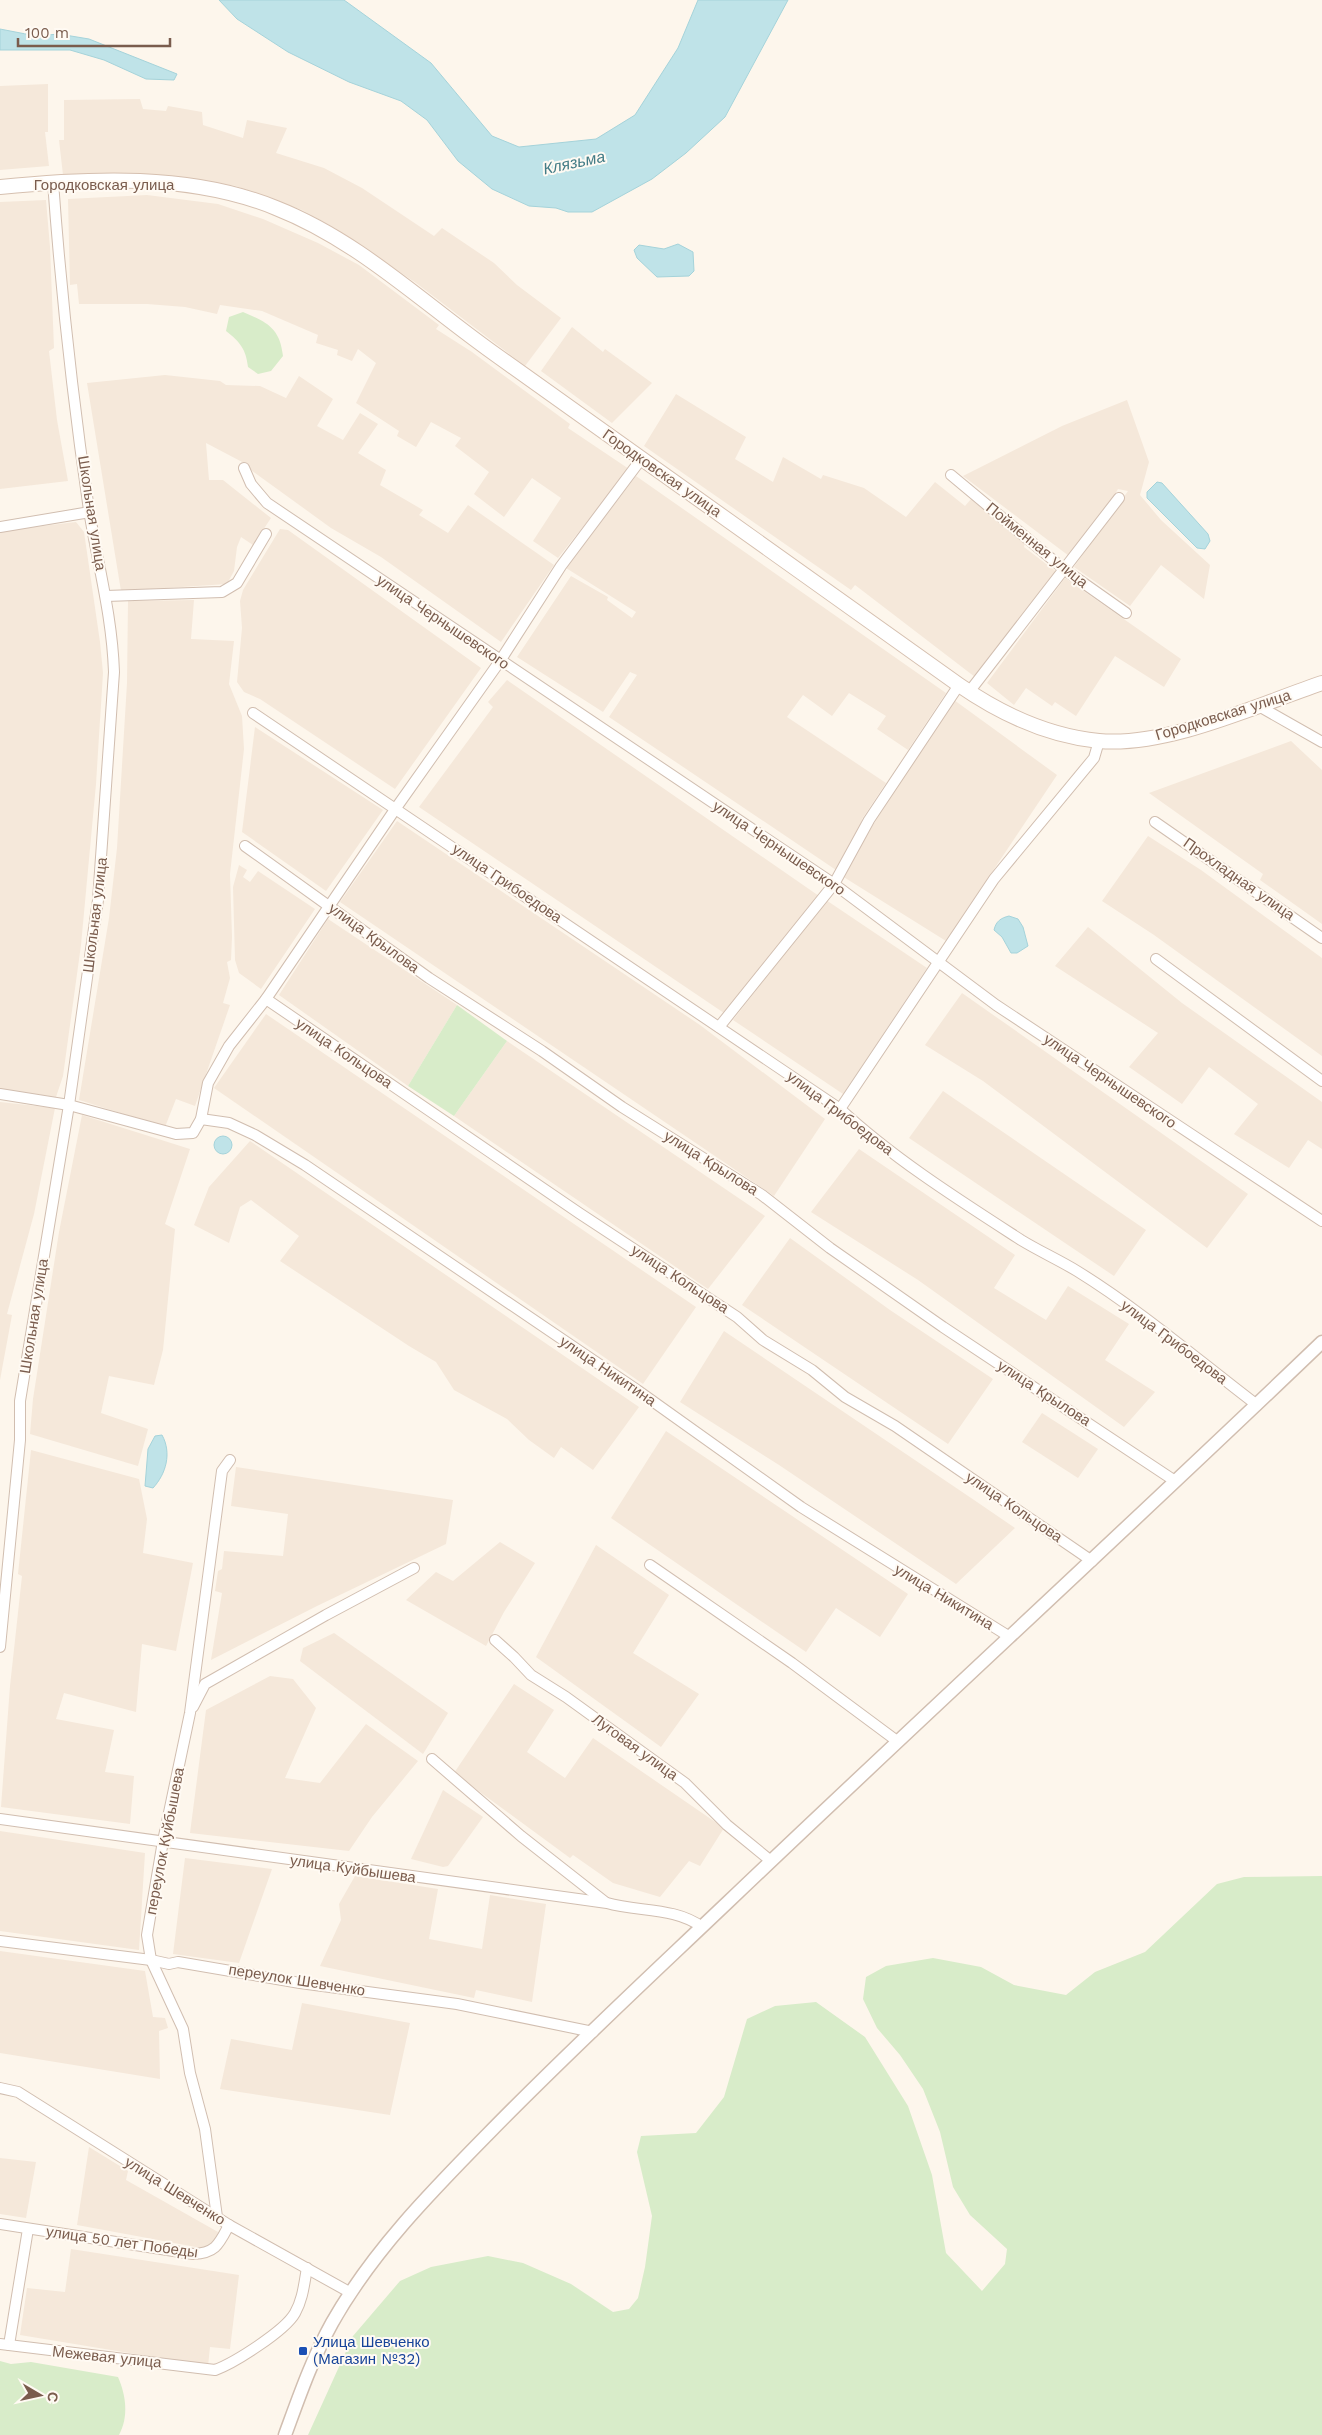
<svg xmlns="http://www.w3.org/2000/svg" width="1322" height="2435" font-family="'Work Sans',sans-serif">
  <rect width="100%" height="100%" fill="#fdf6ec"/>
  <!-- residential -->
  <g fill="#f5e8da">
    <path d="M48,84V132H45L49,166L0,170V86Z"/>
    <path d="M140,99L143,109L166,111L168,106L202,112L203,125L243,138L247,120L287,128L276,153L324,168L362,188L434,236L442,228L494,263L517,285L561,318L525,366L416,283L335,228L302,210L236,186L197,180L63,175L59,140H64V100Z"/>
    <path d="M147,195L218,204L263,219L318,243L359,265L439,325L436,329L472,352L570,424L568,428L629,469L558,558L533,541L561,498L532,478L504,517L474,494L489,472L455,446L461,438L431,422L416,447L397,436L399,431L356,403L376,363L358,349L352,361L337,355L338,350L316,343L318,335L262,311L220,305L217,314L185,307L147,304H79L77,284L70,285L68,199Z"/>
    <path d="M46,200L50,247L54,348L49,351L57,420L68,481L0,489V202Z"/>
    <path d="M572,327L603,352L605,349L652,383L612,423L541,371Z"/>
    <path d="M165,375L220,381L226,385L260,386L286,398L299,376L333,399L317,426L343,440L360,413L378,424L358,453L386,470L380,485L423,510L419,515L448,533L468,505L554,565L501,642L381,557L331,528L251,470L246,464L206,443L209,480H223L271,518L253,545L241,537L237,547L234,571L227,584L121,591L87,383Z"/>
    <path d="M676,394L746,437L735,459L773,482L783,457L821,479L823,475L864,488L906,517L935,482L965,506L971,499L1025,542L1024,547L1058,573L975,677L855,585L851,590L644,446Z"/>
    <path d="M1127,400L1149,462L1140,495L1161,520L1210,565L1204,599L1161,565L1130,606L1074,567L1128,491L1118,489L1103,515L1069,556L963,476L1062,426Z"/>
    <path d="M636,476L946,693L908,750L877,729L886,716L849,693L832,716L803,695L787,717L886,783L862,819L860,832L836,870L609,717L637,675L630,672L603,712L517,657L571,576L608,597L607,600L632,618L636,612L566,568Z"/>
    <path d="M76,522L84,532L100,642L103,673L96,784L81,945L63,1076L56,1097L0,1089V531Z"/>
    <path d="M280,529L288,530L481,668L395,789L260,699L244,692L237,682L242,628L240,601L243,590Z"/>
    <path d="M1065,578L1181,659L1164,687L1115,656L1076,716L1055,702L1052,706L1026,688L1014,705L987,683Z"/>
    <path d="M194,600L191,639L234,641L229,684L242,716L244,749L230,874L232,937L231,960L227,962L230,978L223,1003L230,1005L195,1106L176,1099L165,1127L79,1100L109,918L117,848L127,683L128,601Z"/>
    <path d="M507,680L819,896L724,1013L419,807L493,707L488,702Z"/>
    <path d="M954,700L1057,775L946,941L842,876L878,817Z"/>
    <path d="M255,727L383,810L326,891L242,832Z"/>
    <path d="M1291,741L1322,770V924L1260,880L1263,874L1149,793Z"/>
    <path d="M397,821L700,1025L825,1119L774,1196L340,902Z"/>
    <path d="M1148,836L1201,870L1322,958V1056L1154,935L1102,901Z"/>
    <path d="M239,865L247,870L243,877L250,882L258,871L315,909L261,989L239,973L235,960L233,887Z"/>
    <path d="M826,900L927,968L843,1094L733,1020Z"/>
    <path d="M328,919L457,1005L408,1086L279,995Z"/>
    <path d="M1088,927L1182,1003L1322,1102V1149L1308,1140L1289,1168L1234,1134L1258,1104L1209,1067L1182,1104L1129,1067L1158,1033L1055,966Z"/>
    <path d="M962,993L1248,1194L1207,1248L983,1081L925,1045Z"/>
    <path d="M266,1014L696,1307L643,1384L214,1088Z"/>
    <path d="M507,1041L765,1216L708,1289L454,1116Z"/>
    <path d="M943,1091L1146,1230L1114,1276L909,1138Z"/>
    <path d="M0,1102L55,1108L34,1214L7,1314L12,1315L0,1380Z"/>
    <path d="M82,1115L190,1149L165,1224L175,1229L163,1350L154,1385L109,1376L101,1413L148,1429L138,1466L30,1434L33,1399L59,1232Z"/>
    <path d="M250,1141L639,1407L593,1470L561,1447L554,1458L529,1440L507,1419L454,1390L436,1362L409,1346L280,1261L299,1236L251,1200L240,1207L229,1243L194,1225L209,1187Z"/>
    <path d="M859,1149L1015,1255L994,1288L1046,1320L1068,1286L1129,1324L1105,1360L1155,1392L1124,1427L918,1280L811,1212Z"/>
    <path d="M790,1238L890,1310L993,1379L948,1444L742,1305Z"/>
    <path d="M724,1331L977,1502L1015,1528L956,1584L779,1465L680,1402Z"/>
    <path d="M1042,1413L1098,1449L1078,1478L1022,1442Z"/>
    <path d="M666,1431L908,1594L880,1637L836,1608L806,1652L611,1518Z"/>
    <path d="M31,1450L139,1479L147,1519L143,1553L193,1563L176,1651L142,1644L136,1712L64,1693L56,1719L114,1730L105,1772L134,1776L130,1824L1,1807L10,1686L22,1576L18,1574Z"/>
    <path d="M236,1467L453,1500L446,1544L317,1606L211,1660L222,1593L215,1591L218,1571L222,1569L224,1551L283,1556L288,1514L231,1506Z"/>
    <path d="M500,1542L535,1563L504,1612L486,1646L406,1600L436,1572L453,1581Z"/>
    <path d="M596,1545L669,1595L633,1653L699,1694L661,1747L536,1657Z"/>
    <path d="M334,1633L448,1713L423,1754L300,1661L303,1648Z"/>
    <path d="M270,1676L293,1679L316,1708L285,1778L320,1783L366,1724L418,1761L372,1817L349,1851L190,1833L206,1710Z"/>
    <path d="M514,1684L554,1710L527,1752L565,1778L593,1738L724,1828L700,1866L689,1861L660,1897L613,1883L573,1855L570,1858L454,1773Z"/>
    <path d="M443,1790L483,1817L448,1866L443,1867L411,1859Z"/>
    <path d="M0,1831L145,1853L139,1950L0,1931Z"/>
    <path d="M185,1858L272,1869L239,1963L173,1954Z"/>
    <path d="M355,1876L438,1889L429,1939L482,1949L490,1895L546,1904L532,2002L476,1990L474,1998L320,1966L341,1920L339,1904Z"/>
    <path d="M0,1951L145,1971L153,2017L165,2018L168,2028L159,2031L160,2079L0,2053Z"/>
    <path d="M302,2003L410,2023L390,2115L220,2089L231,2039L292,2050Z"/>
    <path d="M89,2147L128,2171L126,2180L218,2232L212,2250L77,2225Z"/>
    <path d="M0,2158L36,2162L26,2218L0,2214Z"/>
    <path d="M71,2249L239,2275L230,2349L210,2347L208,2366L20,2335L27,2288L65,2292Z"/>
  </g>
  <!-- green -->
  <g fill="#d8ecc9">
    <path d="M243,312C267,322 280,328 283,356L271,371L258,374L248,367C246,349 240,342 226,331L229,317Z"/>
    <path d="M457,1005L507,1041L454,1116L408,1086Z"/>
    <path d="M1322,1876V2435H308L353,2336L400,2281L431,2267L488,2256L523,2263L571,2284L613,2312L629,2309L638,2298L645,2267L652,2216L637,2152L641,2136L696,2133L724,2097L747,2019L775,2006L816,2002L865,2037L908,2106L932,2175L946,2253L982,2291L1005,2264L1007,2249L970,2215L953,2187L940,2132L923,2089L900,2055L877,2028L863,1999L866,1977L886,1966L933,1958L981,1967L1014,1985L1066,1995L1095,1972L1145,1952L1217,1884L1244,1877Z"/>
    <path d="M0,2361L11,2364L31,2362L118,2377C126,2395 129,2417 119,2435H0Z"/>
  </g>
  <!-- water -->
  <g fill="#bfe3e8" stroke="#a5d3da">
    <path d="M219,0H344L431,63L492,136L519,147L596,139L635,115L678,48L698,0H788L725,117L686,153L652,179L592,212H568L556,208L529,206L492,189L458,161L427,120L401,101L349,82L288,52L237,19Z"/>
    <path d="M0,29L36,36L59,34L89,39L177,74L174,80L146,79L104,60L70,50H0Z"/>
    <path d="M678,244L693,252L694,271L689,276L657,277L637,258L634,250L639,245L664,249Z"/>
    <path d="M1157,482L1162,483L1208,534L1210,541L1205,549L1197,548L1147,498V492Z"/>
    <path d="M1009,916L1018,919L1023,927L1028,946L1017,953H1011L1002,937L994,930C996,921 1001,918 1009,916Z"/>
    <circle cx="223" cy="1145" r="9"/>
    <path d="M162,1435C172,1453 166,1474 153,1488L145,1486L148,1449L155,1436Z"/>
  </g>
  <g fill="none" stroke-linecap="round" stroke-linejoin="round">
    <defs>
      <g id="minor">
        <path d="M244,468L251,484L267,503L834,884L996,1005L1322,1221"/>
        <path d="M951,475L1065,570L1126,613"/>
        <path d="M0,527L90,512"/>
        <path d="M106,596L222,592L237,583L266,534"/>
        <path d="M969,692L1119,498"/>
        <path d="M1257,705L1322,742"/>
        <path d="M253,713L840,1109C894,1159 959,1200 1021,1240C1039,1251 1059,1260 1077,1271C1140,1310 1198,1360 1257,1405"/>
        <path d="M1155,822L1322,938"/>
        <path d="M245,846L429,978L542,1051L622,1107L762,1195L830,1248L943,1327L1175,1481"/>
        <path d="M1156,959L1322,1081"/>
        <path d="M266,999L579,1213L737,1317L763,1340L812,1370L845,1397L895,1426L1092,1561"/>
        <path d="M719,1027L834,884L869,820L959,685"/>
        <path d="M0,1094L69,1105L176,1134L193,1133L201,1119L208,1083L229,1046L266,999L396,808L500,661L561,566L642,458"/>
        <path d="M840,1109L994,879L1094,758L1099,741"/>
        <path d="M201,1119L229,1123L255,1135L305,1165L637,1390L801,1507L1010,1637"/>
        <path d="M650,1565L792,1663L897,1741"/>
        <path d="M495,1640L514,1657L531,1675L566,1697L685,1783L727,1825L771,1861"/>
        <path d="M0,1647L20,1440V1401L69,1105L98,900L114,672C112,615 98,566 89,510C73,401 61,292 53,182"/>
        <path d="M193,1707L205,1684L326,1615L414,1568"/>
        <path d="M432,1759L521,1836L605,1902"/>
        <path d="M0,1819L607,1903C638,1912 675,1907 702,1927"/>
        <path d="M0,1941L151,1960L169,1964L178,1962L300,1983L457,2004L593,2032"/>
        <path d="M0,2088L18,2092L229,2225L351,2293"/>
        <path d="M217,2217L205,2129L190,2073L183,2029L151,1960L147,1935L163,1841L190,1713L222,1471L230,1460"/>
        <path d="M0,2224L193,2254C216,2253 219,2244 229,2225"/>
        <path d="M0,2344L215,2370C234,2363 285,2331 295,2313C303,2299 304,2284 307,2268"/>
        <path d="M9,2345L28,2229"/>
      </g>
      <path id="tertiary" d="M285,2435C299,2397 312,2359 332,2323C372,2252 431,2192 487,2135C565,2055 647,1979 728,1902C925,1714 1126,1530 1322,1342"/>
      <path id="secondary" d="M0,187C90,178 191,173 276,208C360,241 426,306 499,357C652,466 806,576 959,685C1001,714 1047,736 1099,741C1168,747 1257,705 1322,683"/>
    </defs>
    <!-- minor casing -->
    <use href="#minor" stroke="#d1beb0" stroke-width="12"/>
    <!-- tertiary casing -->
    <use href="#tertiary" stroke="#d1beb0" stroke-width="15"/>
    <!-- secondary casing -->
    <use href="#secondary" stroke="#d6c0b0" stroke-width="16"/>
    <!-- minor -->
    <use href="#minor" stroke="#fff" stroke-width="10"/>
    <!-- tertiary -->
    <use href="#tertiary" stroke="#fff" stroke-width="12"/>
    <!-- secondary -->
    <use href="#secondary" stroke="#fff" stroke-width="14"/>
  </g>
  <!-- markers -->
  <rect fill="#1a4fb4" stroke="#fffaf3" stroke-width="2" x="298" y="2346" width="10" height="10" rx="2.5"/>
  <g text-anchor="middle" stroke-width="4" stroke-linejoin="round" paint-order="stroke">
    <!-- street labels -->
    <g font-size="15" fill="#7a5c4d" stroke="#fffaf3">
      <text x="104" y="190">Городковская улица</text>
      <text transform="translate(662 473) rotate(35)" y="5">Городковская улица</text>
      <text transform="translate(92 513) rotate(81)" y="5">Школьная улица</text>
      <text transform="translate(1037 545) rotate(39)" y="5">Пойменная улица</text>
      <text transform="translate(443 622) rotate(34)" y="5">улица Чернышевского</text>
      <text transform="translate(1223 715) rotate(-17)" y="5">Городковская улица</text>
      <text transform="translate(779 848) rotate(34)" y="5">улица Чернышевского</text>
      <text transform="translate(1239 879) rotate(35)" y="5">Прохладная улица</text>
      <text transform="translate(507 883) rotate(34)" y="5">улица Грибоедова</text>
      <text transform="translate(95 915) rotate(-83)" y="5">Школьная улица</text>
      <text transform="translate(374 938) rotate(36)" y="5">улица Крылова</text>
      <text transform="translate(344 1053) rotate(34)" y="5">улица Кольцова</text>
      <text transform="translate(1110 1081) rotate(34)" y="5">улица Чернышевского</text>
      <text transform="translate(840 1113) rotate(37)" y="5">улица Грибоедова</text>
      <text transform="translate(711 1163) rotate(32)" y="5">улица Крылова</text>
      <text transform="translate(680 1279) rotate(33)" y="5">улица Кольцова</text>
      <text transform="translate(34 1316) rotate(-81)" y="5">Школьная улица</text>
      <text transform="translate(1174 1342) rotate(37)" y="5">улица Грибоедова</text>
      <text transform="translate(608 1371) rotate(34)" y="5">улица Никитина</text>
      <text transform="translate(1044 1393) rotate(33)" y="5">улица Крылова</text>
      <text transform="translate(1014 1507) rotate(34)" y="5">улица Кольцова</text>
      <text transform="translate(944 1597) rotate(31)" y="5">улица Никитина</text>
      <text transform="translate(635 1747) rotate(36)" y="5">Луговая улица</text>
      <text transform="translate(165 1841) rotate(-79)" y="5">переулок Куйбышева</text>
      <text transform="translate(353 1869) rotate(8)" y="5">улица Куйбышева</text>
      <text transform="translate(297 1980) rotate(9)" y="5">переулок Шевченко</text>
      <text transform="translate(175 2191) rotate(32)" y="5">улица Шевченко</text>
      <text transform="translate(122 2242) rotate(8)" y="5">улица 50 лет Победы</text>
      <text transform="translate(107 2357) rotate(6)" y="5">Межевая улица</text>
    </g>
    <!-- transit labels -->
    <g font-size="15" fill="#164399" stroke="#fffaf3" text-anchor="start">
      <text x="313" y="2347">Улица Шевченко<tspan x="313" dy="17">(Магазин №32)</tspan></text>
    </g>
    <!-- water labels -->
    <g font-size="16" font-style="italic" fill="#437c86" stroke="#fffaf3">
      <text transform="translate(574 162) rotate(-12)" y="6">Клязьма</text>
    </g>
  </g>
  <!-- north arrow -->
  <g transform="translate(40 2395) rotate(99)" stroke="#fffaf3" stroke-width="4" paint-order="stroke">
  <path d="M0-4L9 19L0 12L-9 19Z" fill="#7a5c4d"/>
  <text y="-8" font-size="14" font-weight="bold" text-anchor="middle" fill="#7a5c4d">С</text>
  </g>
  <!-- scale -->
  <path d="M18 38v8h152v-8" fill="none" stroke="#7a5c4d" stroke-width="2.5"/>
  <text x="25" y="38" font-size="15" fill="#7a5c4d" stroke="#fffaf3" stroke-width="4" paint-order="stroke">100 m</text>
</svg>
